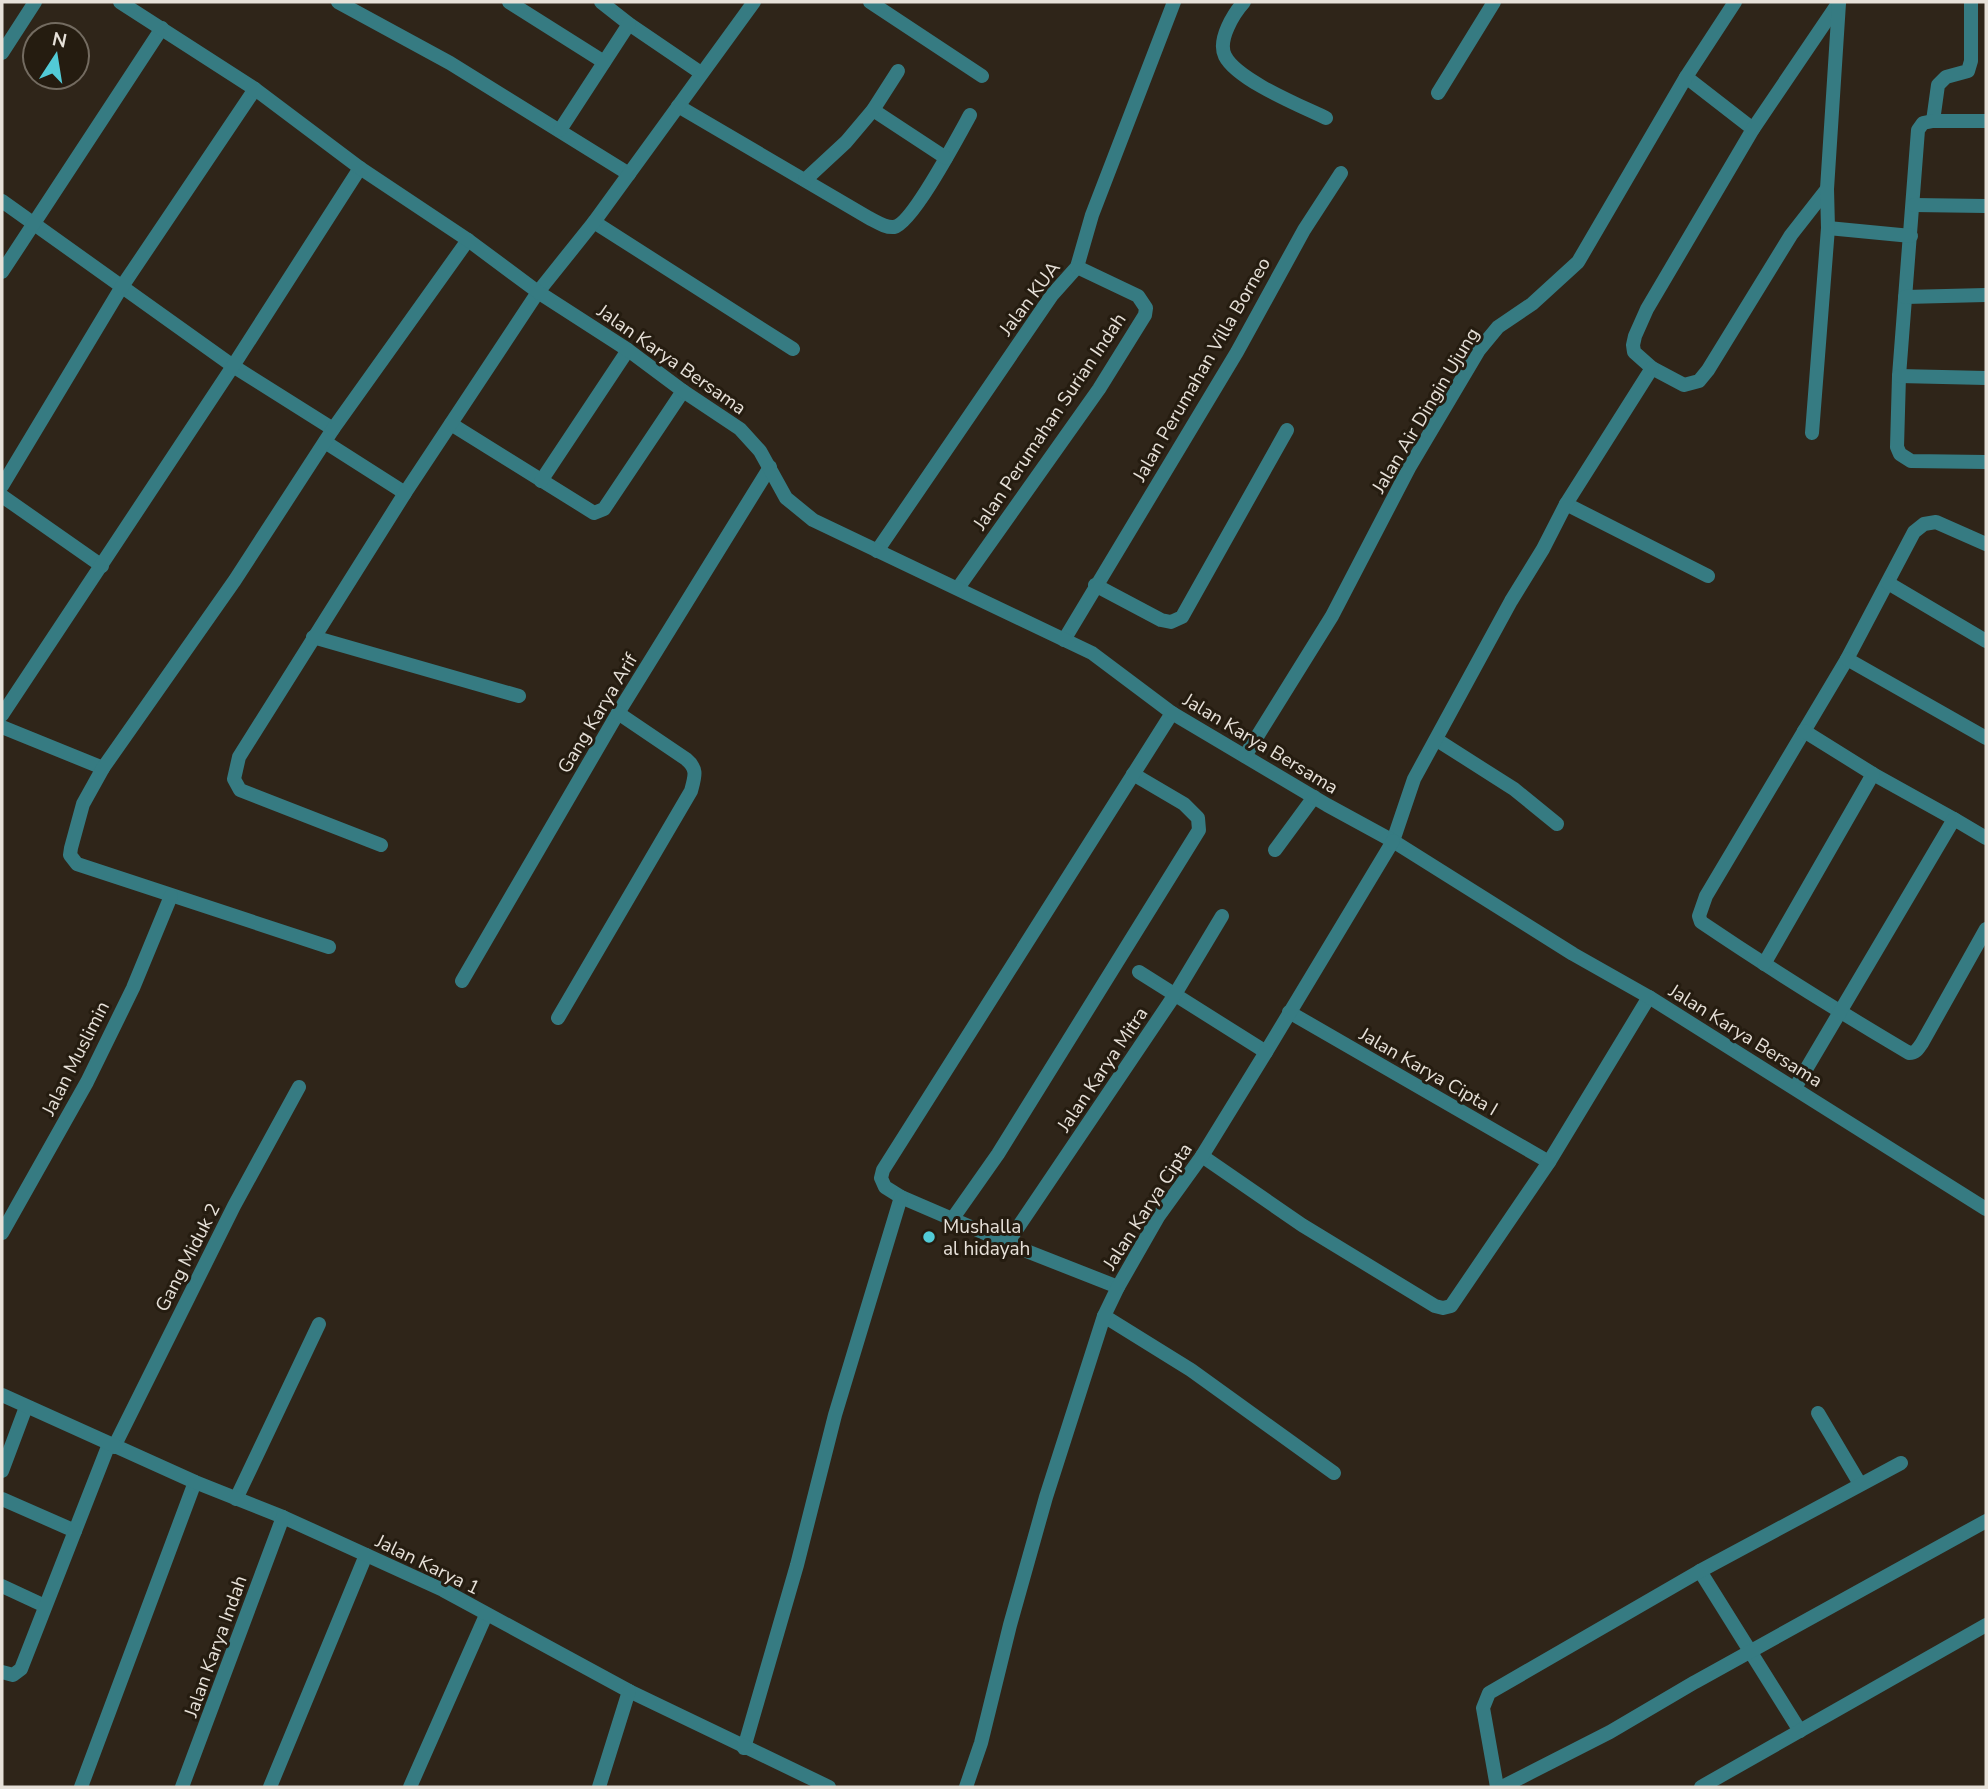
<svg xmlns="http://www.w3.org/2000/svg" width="1988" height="1789" font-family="'Nunito Sans',sans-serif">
  <rect width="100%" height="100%" fill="#2f2519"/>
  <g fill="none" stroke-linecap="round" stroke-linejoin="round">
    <!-- minor -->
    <g stroke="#367b82" stroke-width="14">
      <path d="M338,2L450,63L629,174"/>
      <path d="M509,2L604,62"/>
      <path d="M601,2L629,24L701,73"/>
      <path d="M870,2L982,76"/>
      <path d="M1244,2C1234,13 1217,40 1225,56C1237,80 1301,106 1326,118"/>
      <path d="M2,53L35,2"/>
      <path d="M1686,77L1753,129"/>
      <path d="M1438,93L1494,2"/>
      <path d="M678,106L869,218C877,222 886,228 894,227C912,224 960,133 970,115"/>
      <path d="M873,110L946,158"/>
      <path d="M1933,121L1938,85L1946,77L1968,71L1971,61V2"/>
      <path d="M1986,121H1933L1923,123L1918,130L1899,376L1897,447L1900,454L1911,461L1986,462"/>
      <path d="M560,130L629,24"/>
      <path d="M805,180L846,142L873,110L898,71"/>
      <path d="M1827,189L1791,235L1708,370L1699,381L1684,385L1652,368L1634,352L1633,345L1635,336L1647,309L1753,129L1839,2"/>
      <path d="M2,201L233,366L333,429"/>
      <path d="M1914,205L1986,206"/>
      <path d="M594,222L793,349"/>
      <path d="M1828,228L1911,236"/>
      <path d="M2,272L162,28"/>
      <path d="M1905,297L1986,295"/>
      <path d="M1899,376L1986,378"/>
      <path d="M451,424L594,513L604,509L683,391"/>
      <path d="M1812,433L1828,228L1827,189L1839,3"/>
      <path d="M325,442L405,493"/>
      <path d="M541,481L628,350"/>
      <path d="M2,486L121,288L255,89"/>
      <path d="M2,496L102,566"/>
      <path d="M1566,504L1708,576"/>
      <path d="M1986,544L1936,522L1924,524L1914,532L1847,659L1706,896L1699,916L1701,922C1769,968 1838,1011 1909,1053C1916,1053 1918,1049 1922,1043L1986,929"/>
      <path d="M877,551L1052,295L1077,267L1092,215L1174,2"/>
      <path d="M1888,583L1986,641"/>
      <path d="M1095,585L1161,620L1171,622L1182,617L1287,430"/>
      <path d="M958,588L1099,389L1145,315L1146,308L1138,296L1077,267"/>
      <path d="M313,637L519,696"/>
      <path d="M1064,640L1237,352L1304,230L1341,173"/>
      <path d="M1847,659L1986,738"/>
      <path d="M2,715L233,366L360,168"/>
      <path d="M2,727L103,768"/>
      <path d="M1804,731L1873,774L1954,819"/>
      <path d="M1437,740L1514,789L1557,824"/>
      <path d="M1393,841L1414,779L1511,601L1543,549L1566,504L1652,368"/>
      <path d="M381,845L240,790L234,779L239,757L405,493L538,292L594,222L754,2"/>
      <path d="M1275,850L1314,797"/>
      <path d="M329,947L77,864L70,855L71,848L83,804L103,768L235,580L333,429L468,240"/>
      <path d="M1764,964L1873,774"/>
      <path d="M1139,972L1266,1052"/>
      <path d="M462,981L618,713L770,467"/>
      <path d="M1289,1012L1549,1162"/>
      <path d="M558,1018L691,791C695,776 698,769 686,759L618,713"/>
      <path d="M1795,1088L1954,819L1986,838"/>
      <path d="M1202,1156L1302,1225L1435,1306L1443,1308L1451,1306L1549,1162L1649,997"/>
      <path d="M953,1218L998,1154L1199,830L1198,818L1184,804L1133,774"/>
      <path d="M2,1233L87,1082L133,988L171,896"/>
      <path d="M1008,1242L1174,996L1222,916"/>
      <path d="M1118,1287L1029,1252L901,1197L885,1187L881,1178L883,1170L1172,713"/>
      <path d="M1104,1316L1191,1370L1334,1473"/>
      <path d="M1818,1413L1860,1484"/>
      <path d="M114,1447L234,1206L299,1087"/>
      <path d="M2,1471L26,1407"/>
      <path d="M2,1499L75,1531"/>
      <path d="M236,1499L319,1324"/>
      <path d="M1700,1571L1800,1731"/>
      <path d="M2,1586L45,1606"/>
      <path d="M2,1672L13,1675L21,1669L109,1444"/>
      <path d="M744,1748L797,1565L835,1415L901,1197"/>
      <path d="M81,1787L195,1482"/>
      <path d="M270,1787L366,1555"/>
      <path d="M410,1787L486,1615"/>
      <path d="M1497,1787L1483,1708L1489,1693L1700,1571L1901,1463"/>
      <path d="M1502,1787L1610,1732L1695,1682L1986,1521"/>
      <path d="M1701,1787L1986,1625"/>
    </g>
    <!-- tertiary -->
    <g stroke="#367b82" stroke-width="14">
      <path d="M120,2L255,89L360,168L468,240L538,292L628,350L683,391L740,429L760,451L786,498L813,520L1092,653L1172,713L1327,805L1393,841L1573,954L1649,997L1986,1209"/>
      <path d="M1245,756L1332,616L1409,468L1479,350L1498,327L1532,304L1578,262L1686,77L1735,2"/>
      <path d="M2,1395L195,1482L283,1517L443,1590L629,1691L829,1787"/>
      <path d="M182,1787L283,1517"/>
      <path d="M599,1787L629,1691"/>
      <path d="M966,1787L981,1743L1010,1625L1046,1497L1104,1316L1118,1287L1158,1217L1202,1156L1266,1052L1393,841"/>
    </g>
  </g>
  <!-- markers -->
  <circle fill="#52cbd7" stroke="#251c10" stroke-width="2.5" cx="929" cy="1237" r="7"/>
  <g text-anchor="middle" stroke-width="6" stroke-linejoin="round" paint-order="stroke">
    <!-- street labels -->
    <g font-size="19" fill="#e7e1d9" stroke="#251c10">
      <text transform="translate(1029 298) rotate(-53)" y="7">Jalan KUA</text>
      <text transform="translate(672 359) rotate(35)" y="7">Jalan Karya Bersama</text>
      <text transform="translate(1201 369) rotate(-60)" y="7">Jalan Perumahan Villa Borneo</text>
      <text transform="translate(1425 410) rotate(-59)" y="7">Jalan Air Dingin Ujung</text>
      <text transform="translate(1049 421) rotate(-56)" y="7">Jalan Perumahan Surian Indah</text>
      <text transform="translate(597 713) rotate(-59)" y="7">Gang Karya Arif</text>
      <text transform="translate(1261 743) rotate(31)" y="7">Jalan Karya Bersama</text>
      <text transform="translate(1746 1035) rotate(32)" y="7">Jalan Karya Bersama</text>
      <text transform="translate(75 1058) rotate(-63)" y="7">Jalan Muslimin</text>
      <text transform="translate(1102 1069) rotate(-56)" y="7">Jalan Karya Mitra</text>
      <text transform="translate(1429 1071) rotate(30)" y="7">Jalan Karya Cipta I</text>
      <text transform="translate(1147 1206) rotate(-57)" y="7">Jalan Karya Cipta</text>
      <text transform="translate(187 1257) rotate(-63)" y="7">Gang Miduk 2</text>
      <text transform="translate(428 1564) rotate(26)" y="7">Jalan Karya 1</text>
      <text transform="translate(215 1646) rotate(-70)" y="7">Jalan Karya Indah</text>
    </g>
    <!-- poi labels -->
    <g font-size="19" fill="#e7e1d9" stroke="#251c10" text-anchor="start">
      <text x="943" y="1233">Mushalla<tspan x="943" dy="22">al hidayah</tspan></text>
    </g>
  </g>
  <!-- border -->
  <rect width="1988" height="1789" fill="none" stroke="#e7e1d9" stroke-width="7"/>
  <!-- north arrow -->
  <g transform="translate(56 56) rotate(12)"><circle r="33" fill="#251c10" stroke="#736b60" stroke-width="2"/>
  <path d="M0-5L12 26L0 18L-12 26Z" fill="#52cbd7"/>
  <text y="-10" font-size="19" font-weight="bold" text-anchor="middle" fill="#e7e1d9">N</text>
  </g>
</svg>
